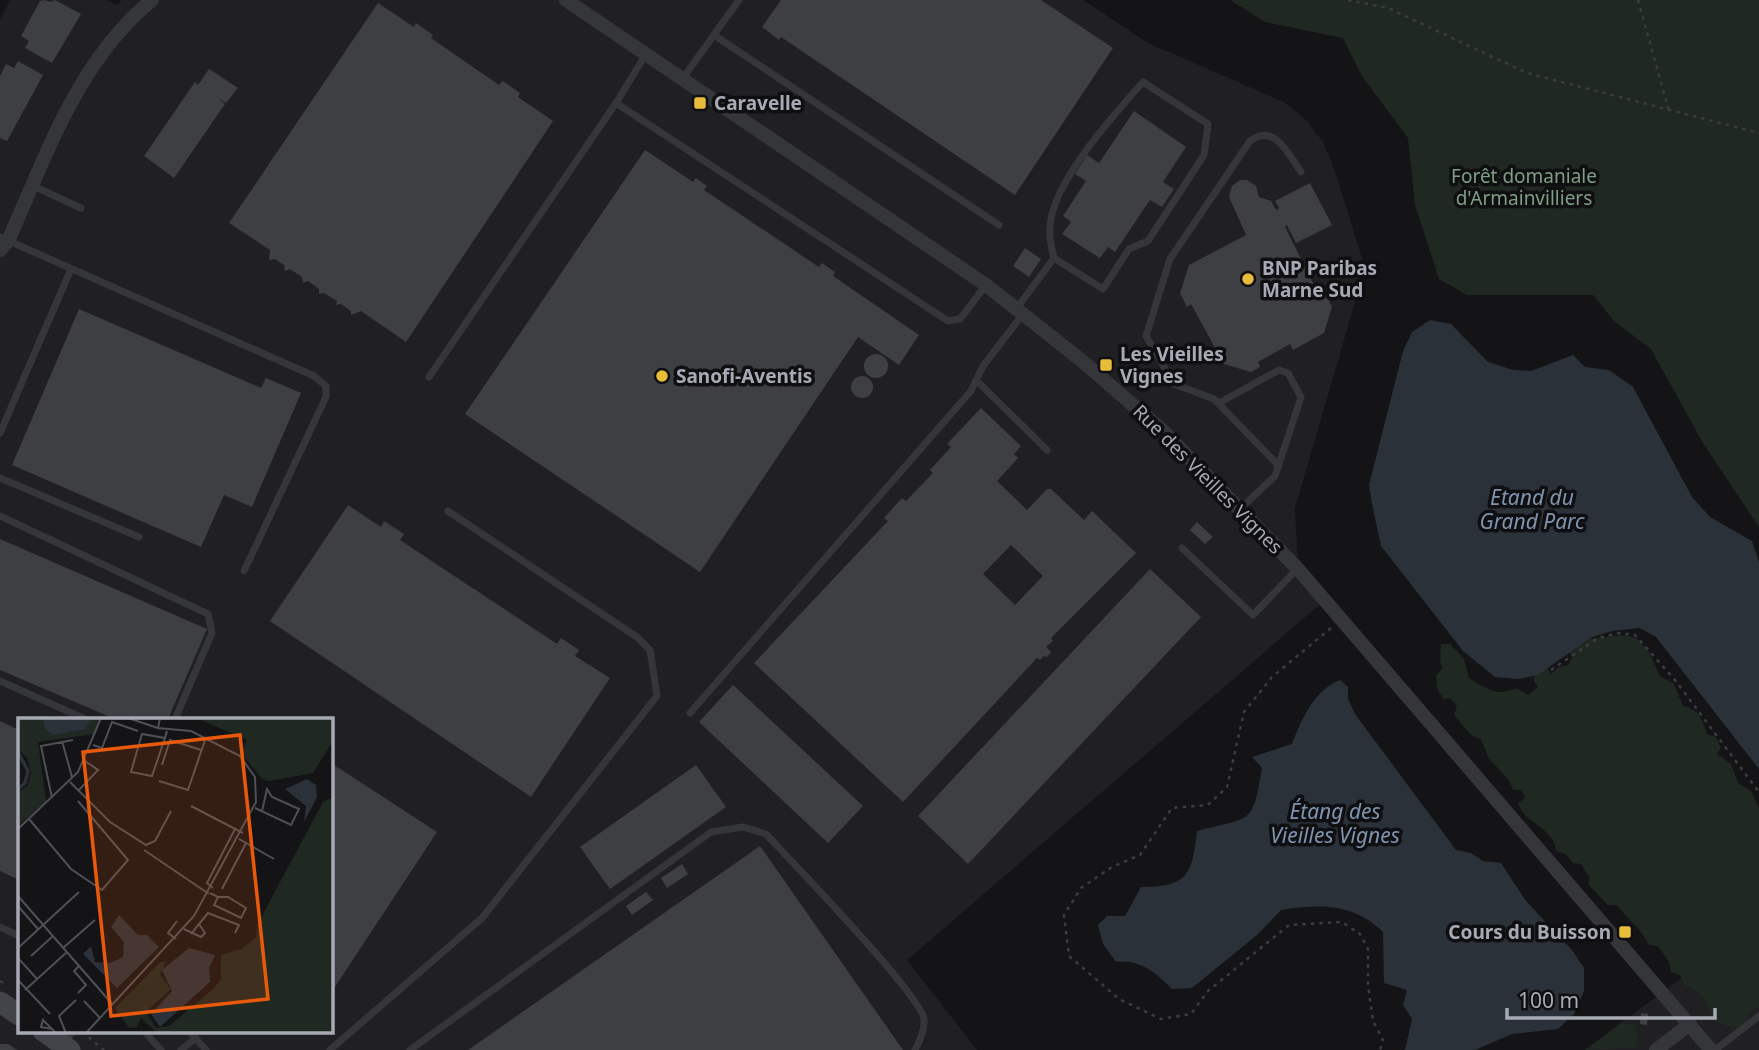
<svg xmlns="http://www.w3.org/2000/svg" width="1759" height="1050" font-family="'Noto Sans',sans-serif">
  <rect width="100%" height="100%" fill="#141416"/>
  <!-- built -->
  <g fill="#202023" fill-rule="evenodd">
    <path d="M10,0H107L116,5L122,0H1083L1148,43L1284,102L1306,120L1323,142L1334,168L1365,268L1295,508L1298,569L1325,600L907,960L977,1050H0V20ZM19,719H331V1031H19Z"/>
    <path d="M1759,920V1050H1585Z"/>
  </g>
  <!-- green -->
  <g fill="#202822">
    <path d="M1230,0H1759V527L1703,443L1651,349L1614,321L1593,295H1467L1439,279L1415,205L1408,138L1362,76L1343,38L1265,22Z"/>
    <path d="M1625,635L1636,638L1649,652L1660,676L1674,684L1683,706C1699,709 1702,719 1707,734L1716,737L1721,748L1717,754L1731,764L1738,783L1752,792L1759,809V1008H1754L1742,1027L1727,1026L1713,1020C1708,1004 1701,990 1684,985L1680,975L1671,972L1669,962L1658,946L1649,945C1639,925 1629,922 1617,905H1608L1588,884L1590,878L1581,864L1573,863L1566,854L1556,851C1554,827 1524,824 1518,803L1525,798L1521,790H1513L1509,780L1489,759L1481,739L1471,735L1454,715L1457,706L1450,698L1443,699L1437,688L1436,675L1443,668L1440,662L1441,644H1450L1464,659L1469,678C1487,689 1497,697 1516,688L1528,695L1538,687L1534,681L1535,669L1546,666L1551,674L1559,667L1568,665L1572,658L1568,649L1577,640Z"/>
    <path d="M1621,1023L1635,1025L1638,1040L1635,1048L1585,1050Z"/>
  </g>
  <!-- water -->
  <g fill="#2b3139">
    <path d="M1430,320L1451,324L1488,362L1513,370L1531,371L1573,355L1585,367L1609,370L1633,387L1692,497L1710,517L1752,541L1759,562V769L1656,637L1640,628L1612,631L1590,638L1538,675L1518,679L1495,677L1463,651L1381,546L1373,509L1369,485L1403,351L1412,332Z"/>
    <path d="M1340,680L1348,687V699L1355,714L1456,850L1471,853L1483,861L1501,863L1526,901L1572,950L1584,968V991L1574,1014L1558,1029L1512,1034L1475,1050H1405L1412,1019L1403,1005L1407,990L1384,983L1383,932C1353,903 1320,904 1281,910L1257,935L1192,988L1172,989C1156,973 1140,959 1116,962L1103,944L1098,925L1107,916H1125L1141,887C1188,887 1192,875 1197,831C1252,816 1252,827 1262,768L1252,757L1292,744C1302,719 1313,691 1340,680Z"/>
  </g>
  <!-- building -->
  <g fill="#3e3f43" fill-rule="evenodd">
    <path d="M45,0L50,2L55,0L81,14L52,63L25,48L29,41L21,36L40,1Z"/>
    <path d="M781,0H1041L1113,48L1015,195L781,37L779,40L762,27Z"/>
    <path d="M378,3L414,27L416,23L433,35L431,38L499,85L503,81L520,93L518,97L553,121L406,342L361,311L351,315V311L341,304L336,305L337,301L324,293L319,294V289L308,281L303,283L302,277L290,269L285,271L284,265L275,259L269,260L270,250L229,223Z"/>
    <path d="M18,61L43,75L7,141L0,138V76L6,64L14,68Z"/>
    <path d="M209,69L238,88L226,103L217,97L225,104L174,178L144,156L195,82L198,85Z"/>
    <path d="M1134,111L1186,147L1163,182L1174,189L1162,207L1150,200L1115,252L1108,247L1100,258L1062,234L1071,222L1063,216L1086,181L1075,174L1087,155L1099,163Z"/>
    <path d="M645,150L693,182L696,178L707,186L704,190L819,267L822,263L835,272L833,276L919,335L899,365L858,337L700,572L465,414Z"/>
    <path d="M1240,180H1247L1256,186L1259,197L1271,201L1276,210L1279,208L1275,201L1310,183L1332,225L1296,243L1287,225L1285,227L1320,297L1326,294L1332,307L1324,333L1293,350L1290,344L1258,362L1260,367L1251,372L1224,364L1191,304L1187,307L1180,293L1189,265L1246,235L1229,197L1232,186Z"/>
    <path d="M1025,248L1041,259L1029,277L1013,266Z"/>
    <path d="M79,309L261,388L266,378L301,393L252,507L224,495L201,547L12,465Z"/>
    <circle cx="876" cy="366" r="12"/>
    <circle cx="862" cy="387" r="11"/>
    <path d="M981,408L1021,446L1014,454L1018,458L997,481L1027,510L1047,489H1051L1084,520L1092,511L1136,553L1051,638L1053,641L1046,647L1051,652L1047,657L1044,656L1040,660L1037,658L903,802L754,663L888,521L884,518L902,498L906,501L933,473L930,470L951,447L947,444ZM1011,545L1043,576L1015,605L983,574Z"/>
    <path d="M348,505L381,527L384,521L404,534L400,540L557,644L561,638L579,650L575,656L610,678L531,797L270,621Z"/>
    <path d="M1197,522L1213,537L1205,544L1190,530Z"/>
    <path d="M0,539L207,629L168,719H115L0,670Z"/>
    <path d="M1150,569L1201,617L968,864L918,816Z"/>
    <path d="M733,685L863,806L828,843L699,722Z"/>
    <path d="M0,721L19,730V880L0,871Z"/>
    <path d="M331,763L437,832L331,993Z"/>
    <path d="M696,765L726,807L610,889L580,847Z"/>
    <path d="M760,846L903,1050H468Z"/>
    <path d="M682,864L688,874L667,888L661,878Z"/>
    <path d="M646,892L653,900L632,915L626,906Z"/>
    <path d="M1641,1013L1648,1014L1647,1025L1640,1024Z"/>
    <path d="M0,1044H8L17,1050H0Z"/>
  </g>
  <g fill="none" stroke-linecap="round" stroke-linejoin="round">
    <!-- path -->
    <g stroke="#3b3c41" stroke-width="2.5" stroke-dasharray="3.5 5" stroke-linecap="butt">
      <path d="M1348,0L1388,8L1527,73L1759,133"/>
      <path d="M1638,0L1669,111"/>
      <path d="M1331,628L1272,677L1244,712L1227,787L1208,805L1172,808L1140,855L1112,867L1081,888L1064,915L1069,956L1119,999L1161,1019L1191,1014L1208,991L1289,925L1342,922L1360,934L1368,949V985L1373,1021L1383,1040L1380,1050"/>
      <path d="M1551,670L1598,638L1619,633L1635,635L1675,680L1759,792"/>
      <path d="M0,981L7,985"/>
      <path d="M82,1032L104,1050"/>
    </g>
    <!-- service -->
    <g stroke="#35363a" stroke-width="7">
      <path d="M714,35L999,225"/>
      <path d="M683,78L739,0"/>
      <path d="M616,103L948,321L960,319L986,285"/>
      <path d="M33,186L81,208"/>
      <path d="M0,237L314,376L326,386V397L244,571"/>
      <path d="M1017,308L1054,258L1103,289L1129,249L1148,241L1204,155L1208,124L1143,82C1114,115 1053,181 1050,226C1049,237 1051,247 1054,258"/>
      <path d="M429,377L616,103L646,54"/>
      <path d="M976,380L1047,450"/>
      <path d="M1219,403L1279,370L1288,373L1301,397L1275,476L1241,508"/>
      <path d="M0,433L71,269"/>
      <path d="M1279,466L1214,399L1174,384L1146,336L1170,259L1250,141C1274,122 1289,155 1301,172"/>
      <path d="M0,478L139,537"/>
      <path d="M0,516L208,614L212,633L175,719"/>
      <path d="M1182,548L1253,615L1297,569"/>
      <path d="M0,681L85,719"/>
      <path d="M690,713L971,391L983,366L1023,314"/>
      <path d="M0,927L19,936"/>
      <path d="M144,1031L161,1050"/>
      <path d="M189,1031L206,1050"/>
      <path d="M64,1044L73,1031"/>
      <path d="M181,1050L196,1038"/>
      <path d="M330,1050L482,918L657,696L650,650L637,637L448,511"/>
      <path d="M410,1050L711,832L743,827L766,834C791,861 921,995 924,1019C925,1030 920,1040 915,1050"/>
      <path d="M1715,1050L1759,1016"/>
    </g>
    <!-- minor -->
    <g stroke="#35363a" stroke-width="14">
      <path d="M566,0L986,285L1081,360L1163,431L1298,569L1711,1050"/>
      <path d="M0,250L8,241C46,156 78,60 152,0"/>
      <path d="M1656,1050L1690,1024"/>
    </g>
    <!-- secondary -->
    <g stroke="#43444a" stroke-width="21">
      <path d="M0,1002L19,1015"/>
      <path d="M43,1031L70,1050"/>
    </g>
  </g>
  <!-- markers -->
  <g fill="#e7bd3a" stroke="#0f0f11" stroke-width="2.5">
    <rect x="693" y="96" width="14" height="14" rx="3.5"/>
    <circle cx="1248" cy="279" r="7"/>
    <rect x="1099" y="358" width="14" height="14" rx="3.5"/>
    <circle cx="662" cy="376" r="7"/>
    <rect x="1618" y="925" width="14" height="14" rx="3.5"/>
  </g>
  <g text-anchor="middle" stroke-width="7" stroke-linejoin="round" paint-order="stroke">
    <!-- poi labels -->
    <g font-size="19" font-weight="bold" fill="#a7aab5" stroke="#0f0f11" text-anchor="start">
      <text x="714" y="110">Caravelle</text>
      <text x="1262" y="275">BNP Paribas<tspan x="1262" dy="22">Marne Sud</tspan></text>
      <text x="1120" y="361">Les Vieilles<tspan x="1120" dy="22">Vignes</tspan></text>
      <text x="676" y="383">Sanofi-Aventis</text>
      <text x="1611" y="939" text-anchor="end">Cours du Buisson</text>
    </g>
    <!-- park labels -->
    <g font-size="19" fill="#7e9f83" stroke="#0f0f11">
      <text x="1524" y="183">Forêt domaniale<tspan x="1524" dy="22">d'Armainvilliers</tspan></text>
    </g>
    <!-- street labels -->
    <g font-size="19" fill="#a7aab5" stroke="#0f0f11">
      <text transform="translate(1208 479) rotate(45)" y="7">Rue des Vieilles Vignes</text>
    </g>
    <!-- water labels -->
    <g font-size="21" font-style="italic" fill="#7f94af" stroke="#0f0f11">
      <text x="1532" y="505">Etand du<tspan x="1532" dy="24">Grand Parc</tspan></text>
      <text x="1335" y="819">Étang des<tspan x="1335" dy="24">Vieilles Vignes</tspan></text>
    </g>
  </g>
  <!-- overview -->
  <g transform="translate(18 718)">
    <rect width="315" height="315" fill="#141416"/>
    <path d="M0,0H82L77,16L20,24L28,83L0,108V74L10,67L13,54L9,40L0,31ZM178,0H315V23L295,55L251,63L244,61L223,35L229,22ZM315,79V315H139L123,300L119,309L111,310L97,290L142,244H148L142,257L153,271L128,294L138,310L151,308L196,270L203,261V237L224,231L238,219L239,207L305,84Z" fill="#202822"/>
    <path d="M25,0H72V2L67,11L35,17L28,12ZM289,61L298,67L299,79L286,104L288,88L267,71ZM101,197L120,217H129L141,229L99,270L65,236L73,228L77,244L92,245L105,239L106,224L93,209ZM171,230L197,237L191,250L192,264L142,309L133,296L154,273L144,252Z" fill="#2b3139"/>
    <path fill="none" stroke="#2b3139" stroke-width="3.5" d="M0,34L10,53L7,65L0,71"/>
    <path fill="none" stroke="#4f5056" stroke-width="2" d="M110,0L140,10M147,20L134,58L113,54L124,16L147,20L149,13M44,23L54,59M75,27L84,30L94,4L120,13M144,47L152,22L183,32M141,63L170,72L187,22M52,64L92,104L128,127L137,123L153,93M60,73L80,52L67,43M34,80L23,28L55,22M173,88L225,115M237,90L273,107L281,91L254,79L249,71L244,93M11,101L53,151L84,172L110,142L60,83M0,111L60,54L83,0M221,121L256,141M126,132L191,176M195,170L189,165L217,111M204,171L228,125M192,175L200,179L196,187L223,200L228,190L210,179H200M0,178L95,287M0,188L20,211M166,211L183,219L187,215L181,206M173,216L190,195L221,207L217,215M158,221L150,215L159,203M0,230L61,174M45,230L77,202M13,238L35,218M0,240L19,261M0,262L32,296M7,272L49,234M60,275L68,267L56,253L61,248M66,283L82,300M34,311L23,309L25,302L38,315M48,315L41,298L58,282M68,315L176,198L238,84L237,59L222,38L173,13L140,10L142,0"/>
    <path fill="#e8590c" fill-opacity="0.15" stroke="#e8590c" stroke-width="3.5" d="M222,17L250,281L93,298L65,34Z"/>
    <rect width="315" height="315" fill="none" stroke="#a7aab5" stroke-width="3.5"/>
  </g>
  <!-- scale -->
  <path d="M1507 1008v10h208v-10" fill="none" stroke="#a7aab5" stroke-width="3.5"/>
  <text x="1518" y="1008" font-size="21" fill="#a7aab5" stroke="#0f0f11" stroke-width="5" paint-order="stroke">100 m</text>
</svg>
